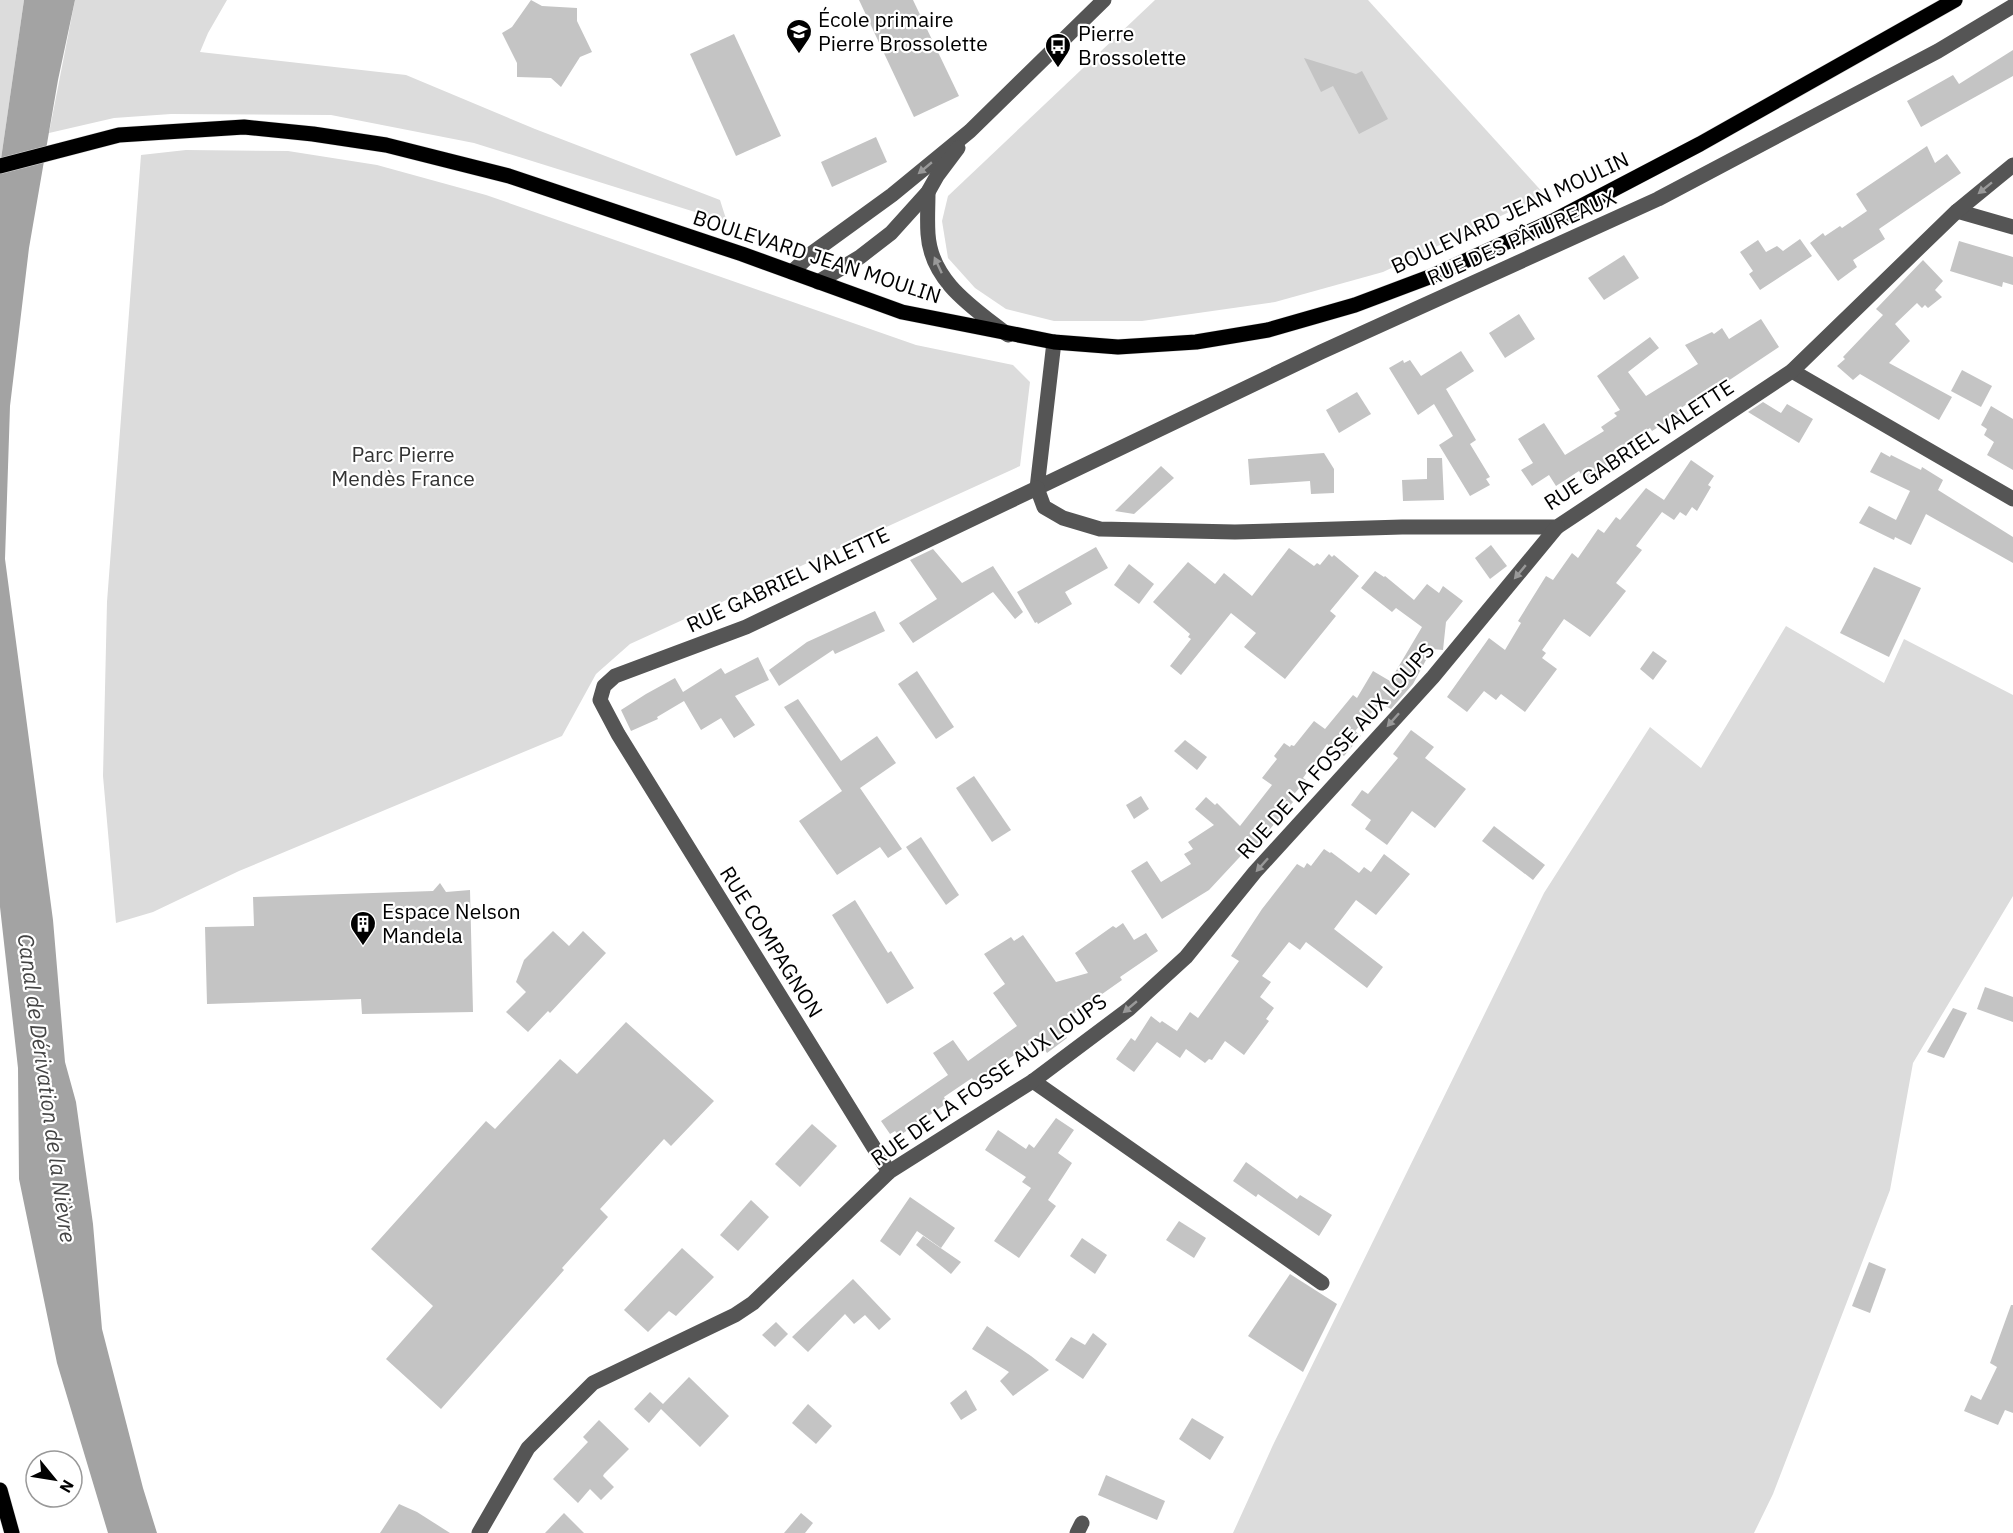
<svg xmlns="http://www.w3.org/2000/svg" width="2013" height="1533" font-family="'IBM Plex Sans',sans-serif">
  <rect width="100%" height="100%" fill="#fff"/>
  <!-- green -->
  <g fill="#dcdcdc">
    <path d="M0,0H24L0,166Z"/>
    <path d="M75,0H227L208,33L200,52L406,75L535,129L720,200L727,222L474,143L331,115L171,114L114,118L49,133Z"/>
    <path d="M1155,0H1368L1545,195L1383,272L1275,302L1142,321H1054L1006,309L975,288L948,258L942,221L948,196Z"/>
    <path d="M186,150L288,151L377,165L486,195L916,345L1013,365L1030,382L1020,466L630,644L596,674L562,736L239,871L153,912L116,923L103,776L107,602L141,155Z"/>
    <path d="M1786,626L1884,683L1904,639L2013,695V896L1913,1063L1890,1190L1773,1494L1754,1533H1233L1273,1445L1544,893L1650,727L1701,768Z"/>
  </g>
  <!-- water -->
  <path fill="#a3a3a3" d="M24,0H75L58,80L29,248L10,406L5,559L53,920L65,1062L76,1102L93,1224L102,1329L143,1488L157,1533H108L57,1363L19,1179L18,1068L0,907V166Z"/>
  <!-- building -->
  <g fill="#c4c4c4">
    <path d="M531,0L542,6L577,8V21L592,52L580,57L561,87L551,78L517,77V63L502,33L512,27Z"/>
    <path d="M859,0H913L959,96L914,117Z"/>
    <path d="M734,34L781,136L736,156L690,54Z"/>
    <path d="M2013,50V76L1921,127L1907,101L1953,75L1959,84Z"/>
    <path d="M1304,58L1356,74L1362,71L1388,119L1359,134L1333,86L1321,92Z"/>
    <path d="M876,137L887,162L832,187L821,162Z"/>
    <path d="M1927,146L1935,163L1947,154L1961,173L1879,229L1885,239L1853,260L1857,267L1838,281L1810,243L1823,233L1825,236L1840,226L1842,228L1867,211L1856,194Z"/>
    <path d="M1800,239L1812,256L1760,290L1749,274L1753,271L1740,252L1758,240L1766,252L1777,246L1783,251Z"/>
    <path d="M1959,241L2013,257V285L2003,282L2002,287L1950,271Z"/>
    <path d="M1624,255L1639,278L1604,300L1588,278Z"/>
    <path d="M1923,260L1943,281L1935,290L1942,297L1928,308L1925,305L1922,308L1917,303L1895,324L1910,341L1889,363L1952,397L1939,420L1860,374L1853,380L1837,366L1845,359L1843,357L1883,315L1876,309Z"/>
    <path d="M1519,314L1535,339L1505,358L1489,333Z"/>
    <path d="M1761,319L1779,347L1713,391L1711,388L1678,410L1680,413L1652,431L1650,428L1608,455L1615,465L1587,483L1579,471L1556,486L1549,475L1532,486L1521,470L1533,463L1518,439L1544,423L1565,455L1604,431L1601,427L1617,416L1614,413L1620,410L1597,376L1650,337L1659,348L1628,372L1646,396L1698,364L1685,345L1712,332L1714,334L1722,328L1729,339Z"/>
    <path d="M1461,351L1474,371L1446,389L1476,440L1470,444L1490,477L1486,479L1490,485L1470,496L1439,445L1453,436L1434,404L1418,415L1389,368L1403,360L1404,363L1410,360L1421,376Z"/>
    <path d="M1962,370L1992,386L1981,407L1951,391Z"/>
    <path d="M1357,392L1371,414L1339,433L1326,410Z"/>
    <path d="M1763,402L1781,413L1787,404L1813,419L1799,443L1748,412Z"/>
    <path d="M1991,406L2013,419V470L1987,455L1994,442L1984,435L1987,429L1981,425Z"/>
    <path d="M1881,452L1890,457L1891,455L1921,470L1922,467L1943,480L1938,490L2013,537V563L1926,514L1911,545L1895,537L1894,540L1859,523L1869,506L1896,520L1910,491L1870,472Z"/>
    <path d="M1324,453L1334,469V493L1311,494L1310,481L1250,485L1248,459Z"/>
    <path d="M1427,458H1442L1444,500L1403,501L1402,480L1427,479Z"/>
    <path d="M1691,460L1714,476L1708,485L1711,487L1697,511L1692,507L1686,516L1680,512L1674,520L1662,512L1636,546L1642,550L1616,583L1626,591L1590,637L1564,619L1542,650L1546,653L1542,658L1557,669L1525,712L1501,694L1496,700L1484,691L1467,712L1447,697L1489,638L1505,650L1521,623L1518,621L1546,576L1553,580L1572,553L1578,558L1598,529L1604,533L1616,517L1620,520L1646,488L1664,500Z"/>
    <path d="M1161,466L1174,478L1134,514L1115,511Z"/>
    <path d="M1491,545L1507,566L1490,579L1475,558Z"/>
    <path d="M1096,547L1108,568L1065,592L1072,604L1038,624L1037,622L1035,623L1017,592Z"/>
    <path d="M1289,548L1314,566L1317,563L1320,565L1329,554L1332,557L1334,555L1359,576L1330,611L1336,616L1285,679L1244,647L1256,633L1231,613L1181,675L1170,666L1191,639L1188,637L1190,634L1153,602L1188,562L1215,584L1224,573L1252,596Z"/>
    <path d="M933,549L962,583L993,566L1023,612L1015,619L993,592L913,643L899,623L937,599L910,560Z"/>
    <path d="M1129,564L1154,584L1139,604L1114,585Z"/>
    <path d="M1874,567L1921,588L1889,657L1840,633Z"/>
    <path d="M1375,571L1384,577L1385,576L1414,600L1427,584L1439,593L1443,586L1463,601L1446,622L1443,650L1432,649L1413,684L1391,709L1380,703L1355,731L1361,736L1344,756L1327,744L1303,778L1306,780L1290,799L1293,802L1253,849L1250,846L1209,890L1162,919L1131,871L1147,861L1161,882L1191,864L1184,854L1193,849L1188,842L1214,825L1195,809L1206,797L1215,805L1217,803L1240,826L1272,785L1262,778L1277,759L1274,756L1284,743L1290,747L1291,745L1294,746L1314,721L1325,729L1353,695L1357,698L1373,671L1390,681L1422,627L1396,608L1392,612L1361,588Z"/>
    <path d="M875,611L885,631L835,654L833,650L779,686L769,670L807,642Z"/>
    <path d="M1653,651L1667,661L1653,680L1640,669Z"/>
    <path d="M758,657L769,680L735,696L755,725L734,738L721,718L701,730L684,701L657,717L658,719L631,731L621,710L646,694L675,678L683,692L721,668L725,674Z"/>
    <path d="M917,671L954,727L936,739L898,684Z"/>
    <path d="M798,699L841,761L877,736L896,763L860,788L902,849L888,858L880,847L837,875L799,821L842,791L784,707Z"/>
    <path d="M1411,730L1434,747L1425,758L1466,789L1435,828L1412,811L1387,845L1365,829L1371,820L1351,805L1362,790L1368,794L1398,758L1393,754Z"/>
    <path d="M1185,740L1207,757L1197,770L1174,751Z"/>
    <path d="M974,776L1011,830L992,842L956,788Z"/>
    <path d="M1141,796L1149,809L1134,819L1126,805Z"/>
    <path d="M1494,826L1545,865L1533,880L1482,841Z"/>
    <path d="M921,837L959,895L946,905L906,847Z"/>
    <path d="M1324,849L1330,853L1331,852L1359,873L1364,867L1371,872L1384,854L1410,874L1376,915L1356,900L1334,929L1383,967L1367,988L1306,942L1300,950L1289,942L1262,976L1271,982L1260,997L1274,1008L1266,1019L1269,1021L1244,1055L1225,1041L1212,1060L1209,1059L1205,1063L1186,1049L1180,1058L1157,1042L1134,1072L1116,1059L1131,1038L1135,1041L1151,1016L1160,1023L1162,1021L1177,1031L1190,1012L1198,1018L1239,961L1231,956L1262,909L1297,864L1304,868L1307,863L1311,866Z"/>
    <path d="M440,883L446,892L470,890L473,1012L362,1014L361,999L207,1004L205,927L254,926L253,897L433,891Z"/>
    <path d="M855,900L888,953L891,951L914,988L887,1004L832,915Z"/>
    <path d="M1123,923L1134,940L1146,933L1158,951L1120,977L1122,980L1061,1023L1064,1028L1061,1030L1067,1038L1047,1053L1038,1039L974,1082L972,1078L944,1097L947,1103L899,1136L895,1131L890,1134L881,1121L948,1075L933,1053L953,1040L968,1061L1017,1026L993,993L1005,984L984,954L1011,937L1014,941L1023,935L1056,982L1088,973L1075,953L1113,926L1116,928Z"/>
    <path d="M553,931L569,946L583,931L606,953L550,1013L548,1011L528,1032L506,1012L526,992L516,982L524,960Z"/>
    <path d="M1985,987L2013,997V1022L1977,1009Z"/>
    <path d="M1953,1008L1967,1013L1944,1058L1927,1052Z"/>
    <path d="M626,1022L714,1101L671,1146L664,1139L600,1209L608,1217L562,1268L564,1270L441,1409L386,1359L433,1306L371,1249L486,1121L495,1129L560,1059L577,1074Z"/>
    <path d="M1056,1118L1074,1130L1058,1153L1072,1163L1048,1200L1056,1206L1019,1258L994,1241L1031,1188L1022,1182L1026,1177L985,1150L998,1130L1026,1149L1029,1144L1034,1148Z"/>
    <path d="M812,1124L837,1146L800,1187L775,1164Z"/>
    <path d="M1246,1162L1297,1199L1300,1195L1332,1215L1319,1236L1258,1194L1256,1197L1233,1181Z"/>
    <path d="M910,1197L955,1228L941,1248L917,1231L900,1256L880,1241Z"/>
    <path d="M751,1200L769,1217L738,1251L720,1235Z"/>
    <path d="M1179,1221L1206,1238L1194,1258L1166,1240Z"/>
    <path d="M923,1236L961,1262L951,1274L916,1245Z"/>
    <path d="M1082,1238L1107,1255L1095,1274L1070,1256Z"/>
    <path d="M682,1248L714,1277L676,1316L669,1311L648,1332L624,1310Z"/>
    <path d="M1869,1262L1886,1269L1870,1313L1852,1306Z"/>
    <path d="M1290,1274L1337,1304L1303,1372L1248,1336Z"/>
    <path d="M853,1279L891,1319L879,1330L865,1315L854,1324L845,1314L808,1352L792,1337Z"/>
    <path d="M2011,1305H2013V1413L2005,1410L1998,1425L1964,1411L1971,1395L1981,1400L1997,1367L1990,1363Z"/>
    <path d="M776,1322L788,1334L775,1347L762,1335Z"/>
    <path d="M987,1326L1031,1356L1049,1370L1013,1396L1000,1381L1009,1372L972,1349Z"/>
    <path d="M1093,1333L1107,1344L1083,1379L1055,1360L1071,1337L1085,1345Z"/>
    <path d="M689,1377L729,1416L700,1447L661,1409L649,1423L634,1409L650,1392L663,1404Z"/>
    <path d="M966,1390L977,1410L961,1420L950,1403Z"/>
    <path d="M808,1404L832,1426L816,1444L792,1423Z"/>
    <path d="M1192,1418L1224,1437L1210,1460L1179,1439Z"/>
    <path d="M599,1420L629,1449L604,1474L603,1476L614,1487L601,1500L590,1489L578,1503L553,1479L588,1442L583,1437Z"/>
    <path d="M1106,1475L1165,1501L1157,1520L1098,1495Z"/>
    <path d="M399,1504L417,1512L450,1533H380Z"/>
    <path d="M564,1513L584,1533H545Z"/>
    <path d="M801,1513L813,1523L805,1533H784Z"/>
  </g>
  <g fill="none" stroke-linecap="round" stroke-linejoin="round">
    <defs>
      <g id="major">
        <path d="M0,166L119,135L244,127L313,134L386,145L509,176L742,254L902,312L1054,342L1118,347L1196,342L1268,330L1355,305L1432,276L1555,220L1700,144L1955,0"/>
        <path d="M0,1490L12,1533"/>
      </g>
    </defs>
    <!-- major casing -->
    <use href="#major" stroke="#dbdbdb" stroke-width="16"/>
    <!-- minor -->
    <g stroke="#555" stroke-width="15">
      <path d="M928,192C928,206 927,220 928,234C931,282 974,308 1008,335"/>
      <path d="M1957,211L2013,227"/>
      <path d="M792,272L812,253L892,195L970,131L1104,0"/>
      <path d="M818,282L860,257L891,233L928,192L937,176L958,148"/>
      <path d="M1792,371L2013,499"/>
      <path d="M1037,488L1321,352L1658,199L1938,51L2013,6"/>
      <path d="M1037,488L1054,342"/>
      <path d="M1033,1081L1322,1283"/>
      <path d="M889,1172L618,734L600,700L604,686L615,676L746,627L1037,488L1044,507L1063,518L1100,529L1235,532L1402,527H1557L1792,371L1957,211L2013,165"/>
      <path d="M479,1533L528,1448L593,1383L735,1315L753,1303L889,1172L1033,1081L1129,1009L1186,957L1255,872L1433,677L1557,527"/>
      <path d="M1077,1533L1082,1523"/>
    </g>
    <!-- major -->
    <use href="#major" stroke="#000" stroke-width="15"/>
  </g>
  <!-- one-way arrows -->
  <defs><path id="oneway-solid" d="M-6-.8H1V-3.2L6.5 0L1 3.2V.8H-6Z" transform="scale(1.5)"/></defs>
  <g fill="#999">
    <use href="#oneway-solid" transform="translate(925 168) rotate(140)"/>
    <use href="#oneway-solid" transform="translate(1985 188) rotate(141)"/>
    <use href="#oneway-solid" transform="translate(938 265) rotate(-115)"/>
    <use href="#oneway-solid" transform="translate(1520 572) rotate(130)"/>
    <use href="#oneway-solid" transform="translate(1393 720) rotate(132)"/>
    <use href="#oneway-solid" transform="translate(1262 865) rotate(132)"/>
    <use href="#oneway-solid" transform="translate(1130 1007) rotate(140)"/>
  </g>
  <!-- icons -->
  <defs>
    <symbol id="school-pin" viewBox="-11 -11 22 30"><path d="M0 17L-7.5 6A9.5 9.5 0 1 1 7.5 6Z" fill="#000" stroke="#fff"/><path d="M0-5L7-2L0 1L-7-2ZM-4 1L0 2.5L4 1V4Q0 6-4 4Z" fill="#fff"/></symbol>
    <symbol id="bus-pin" viewBox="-11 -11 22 30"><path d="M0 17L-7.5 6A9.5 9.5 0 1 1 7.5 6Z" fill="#000" stroke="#fff"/><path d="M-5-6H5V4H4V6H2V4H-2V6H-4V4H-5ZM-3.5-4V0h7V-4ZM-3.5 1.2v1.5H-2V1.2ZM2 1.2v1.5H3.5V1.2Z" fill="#fff"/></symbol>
    <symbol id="building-pin" viewBox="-11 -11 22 30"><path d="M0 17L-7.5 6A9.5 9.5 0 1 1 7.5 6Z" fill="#000" stroke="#fff"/><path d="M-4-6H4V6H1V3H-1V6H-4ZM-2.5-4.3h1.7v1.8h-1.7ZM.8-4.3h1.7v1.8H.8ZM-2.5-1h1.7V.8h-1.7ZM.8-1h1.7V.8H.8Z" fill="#fff"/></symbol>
  </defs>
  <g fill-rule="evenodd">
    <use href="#school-pin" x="784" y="17" width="30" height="40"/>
    <use href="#bus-pin" x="1043" y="31" width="30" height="40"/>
    <use href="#building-pin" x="348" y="909" width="30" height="40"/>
  </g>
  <g text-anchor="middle" stroke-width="4.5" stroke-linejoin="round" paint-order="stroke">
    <!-- poi labels -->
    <g font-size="21" fill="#000" stroke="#fff" text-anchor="start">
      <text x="818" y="27">École primaire<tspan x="818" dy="24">Pierre Brossolette</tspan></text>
      <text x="1078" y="41">Pierre<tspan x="1078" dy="24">Brossolette</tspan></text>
      <text x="382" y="919">Espace Nelson<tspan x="382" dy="24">Mandela</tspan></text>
    </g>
    <!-- street labels -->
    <g font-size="21" fill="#000" stroke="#fff">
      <text transform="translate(1510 213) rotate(-25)" y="7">BOULEVARD JEAN MOULIN</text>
      <text transform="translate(1522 238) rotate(-24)" y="7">RUE DES PÂTUREAUX</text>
      <text transform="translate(817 257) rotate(18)" y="7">BOULEVARD JEAN MOULIN</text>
      <text transform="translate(1639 445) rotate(-33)" y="7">RUE GABRIEL VALETTE</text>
      <text transform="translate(788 580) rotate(-25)" y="7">RUE GABRIEL VALETTE</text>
      <text transform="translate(1336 751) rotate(-48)" y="7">RUE DE LA FOSSE AUX LOUPS</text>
      <text transform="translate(771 942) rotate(58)" y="7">RUE COMPAGNON</text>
      <text transform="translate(989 1080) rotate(-35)" y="7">RUE DE LA FOSSE AUX LOUPS</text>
    </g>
    <!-- park labels -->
    <g font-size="21" fill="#333" stroke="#fff">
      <text x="403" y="462">Parc Pierre<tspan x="403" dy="24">Mendès France</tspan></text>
    </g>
    <!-- water labels -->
    <g font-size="22" font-style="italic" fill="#444" stroke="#fff">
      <text transform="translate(47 1088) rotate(82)" y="8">Canal de Dérivation de la Nièvre</text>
    </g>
  </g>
  <!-- north arrow -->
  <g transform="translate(54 1479) rotate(120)"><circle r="28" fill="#ffffff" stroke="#999999" stroke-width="1.5"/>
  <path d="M0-4.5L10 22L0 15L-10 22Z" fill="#000000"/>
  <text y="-9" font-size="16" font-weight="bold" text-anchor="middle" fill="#000000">N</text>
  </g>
</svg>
